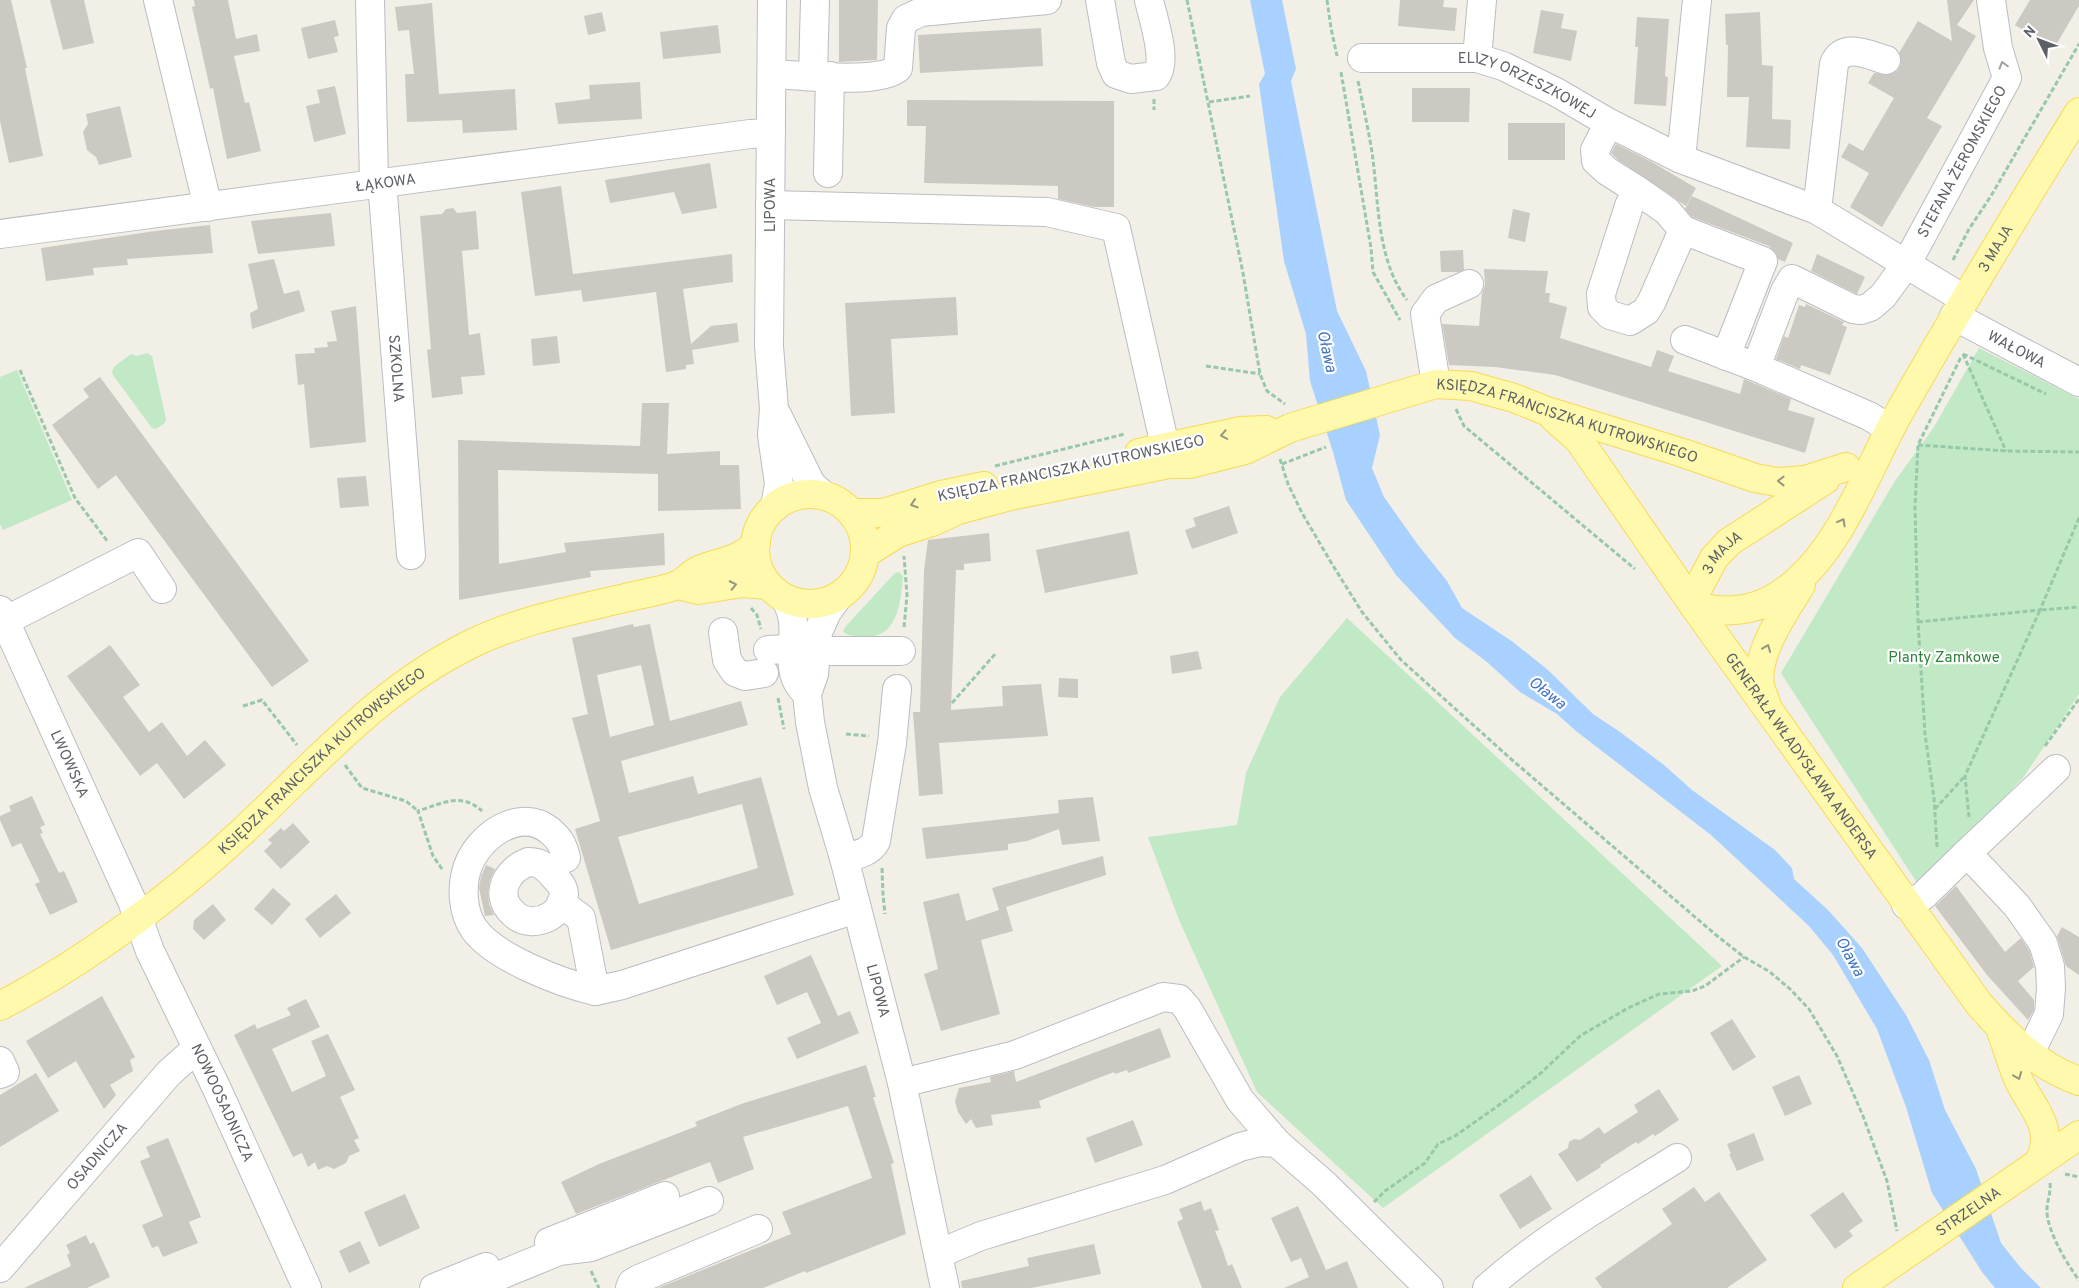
<svg xmlns="http://www.w3.org/2000/svg" width="2079" height="1288" font-family="Overpass,sans-serif">
  <rect width="100%" height="100%" fill="#f1efe6"/>
  <!-- green -->
  <g fill="#c1e9c5">
    <path d="M1979,348L2079,399V694L2023,778L1919,886L1781,673L1895,481L1934,427Z"/>
    <path d="M147,353L152,356L166,419L165,423L156,429L152,428L113,375L112,371L115,366L131,354L137,356Z"/>
    <path d="M17,370L72,500L3,530L0,524V377Z"/>
    <path d="M899,572L903,576C900,612 895,648 846,634L843,631L846,626L895,573Z"/>
    <path d="M1347,618L1722,966L1383,1208L1257,1092L1179,920L1148,837L1237,825L1246,773L1280,697Z"/>
  </g>
  <!-- water -->
  <path fill="#a8d1ff" d="M1250,0H1282L1296,69L1291,81L1337,311L1366,371L1380,435L1372,468L1384,497L1418,545L1447,581L1462,608L1513,642L1548,670L1593,714L1620,732L1664,765L1692,790L1775,850L1792,868L1794,879L1828,910L1862,948L1906,1015L1929,1060L1945,1110L1976,1169L2001,1243L2020,1267L2041,1288H1995L1982,1272L1932,1193L1906,1107L1877,1029L1833,955L1809,926L1711,835L1576,731L1557,714L1520,692L1487,662L1455,638L1396,575L1346,500L1333,452L1310,381L1306,334L1284,261L1259,84L1265,74Z"/>
  <!-- building -->
  <g fill="#ccc9c3" fill-rule="evenodd">
    <path d="M0,0H11L27,68H25L43,156L9,163L0,121Z"/>
    <path d="M50,0H84L94,43L63,50Z"/>
    <path d="M194,0H228L236,39L257,34L260,51L234,56L245,103L249,102L261,151L227,159L213,88L210,89L192,7L195,6Z"/>
    <path d="M839,0H878L877,60L839,62Z"/>
    <path d="M1400,0H1444L1443,7L1457,8L1455,31L1398,26Z"/>
    <path d="M1947,0H1974L1957,25L1976,36L1927,118L1942,126L1882,227L1850,207L1869,173L1841,157L1849,143L1863,151L1894,98L1868,83L1874,73L1889,75L1897,71L1901,64L1899,53L1918,21L1952,41Z"/>
    <path d="M2030,0H2079V6L2054,48L2015,25Z"/>
    <path d="M432,3L439,94L515,89L517,130L463,133L462,120L407,122L405,74H414L409,30L398,31L395,7Z"/>
    <path d="M1541,10L1564,14L1561,28L1577,31L1571,61L1533,53Z"/>
    <path d="M602,12L606,31L588,35L584,16Z"/>
    <path d="M1760,12L1762,65L1773,66L1772,119L1791,120L1790,149L1746,147L1749,97H1727L1728,45H1726L1725,14Z"/>
    <path d="M1637,17L1669,19L1665,76L1668,77L1666,106L1634,104L1638,47H1635Z"/>
    <path d="M335,20L339,36L334,37L338,52L308,59L301,28Z"/>
    <path d="M718,25L721,53L663,59L660,32Z"/>
    <path d="M1041,28L1043,66L920,73L918,35Z"/>
    <path d="M640,82L642,119L558,124L555,103L590,99L589,85Z"/>
    <path d="M335,86L346,134L314,142L306,106L320,103L317,90Z"/>
    <path d="M1412,88H1470L1469,122H1412Z"/>
    <path d="M907,100L1114,101V207H1094L1058,199V186L924,183L926,126H907Z"/>
    <path d="M120,106L132,157L99,165L96,157L87,150L83,132L88,124L86,114Z"/>
    <rect x="1508" y="123" width="57" height="37"/>
    <path d="M1616,144L1650,161L1696,188L1686,206L1617,159L1611,153Z"/>
    <path d="M710,163L717,208L682,214L674,192L610,203L605,180Z"/>
    <path d="M561,186L573,274L732,254L733,282L683,289L691,344L711,326L737,323L739,342L692,350L694,364L686,365V369L666,372L656,292L583,302L581,290L535,296L521,192Z"/>
    <path d="M1692,196L1793,243L1785,262L1778,259L1775,252L1769,246L1692,217L1685,209Z"/>
    <path d="M453,208L457,213L476,211L479,249L462,251L469,335L480,333L485,375L461,377L463,394L432,398L427,350L431,349L420,216L442,214L446,209Z"/>
    <path d="M1513,209L1530,213L1525,242L1508,238Z"/>
    <path d="M331,213L335,246L258,254L251,221Z"/>
    <path d="M210,225L213,253L127,259L128,265L93,268L94,275L46,281L41,248L155,231Z"/>
    <path d="M1463,250L1464,270L1459,272H1441L1440,251Z"/>
    <path d="M1817,254L1865,277L1857,294L1811,271Z"/>
    <path d="M274,259L284,294L299,290L305,311L252,329L250,313L258,309L248,264Z"/>
    <path d="M1484,269L1548,271L1545,293H1550L1549,302L1567,307L1560,338L1651,367L1657,350L1674,356L1668,371L1740,394L1744,379L1791,399L1788,410L1815,418L1805,453L1555,375L1495,367L1449,365L1442,324L1479,326L1482,293L1485,285Z"/>
    <path d="M956,297L958,335L891,339L895,413L851,416L845,303Z"/>
    <path d="M1806,304L1844,322L1842,325L1847,327L1830,375L1801,365L1800,369L1776,359L1784,336L1788,338L1799,305L1805,307Z"/>
    <path d="M356,306L366,442L310,448L304,384L298,385L295,354L315,353L314,348L328,347L327,342L337,341L331,311Z"/>
    <path d="M557,336L560,363L533,366L531,339Z"/>
    <path d="M100,377L309,661L272,687L116,475L98,489L52,425L89,397L83,389Z"/>
    <path d="M642,403H669L667,454L720,451V465H739L741,509L658,511V474L498,470L499,564L566,552L564,543L664,533L665,565L590,571L591,577L459,600L458,440L640,446Z"/>
    <path d="M366,476L369,506L340,508L337,478Z"/>
    <path d="M1229,506L1238,533L1192,549L1185,530L1196,526L1193,518Z"/>
    <path d="M1129,531L1138,574L1045,593L1036,550Z"/>
    <path d="M989,533L991,561L964,564V570H956L951,710L1003,706L1002,686L1041,684L1048,736L939,743L943,794L919,796L913,712H920L924,570L928,540Z"/>
    <path d="M633,624L634,627L650,624L670,721L741,701L748,725L621,761L629,793L693,776L698,794L761,777L794,895L611,950L575,829L600,821L572,718L588,714L572,638ZM641,665L654,725L610,737L597,675ZM742,804L758,868L639,904L618,837Z"/>
    <path d="M110,645L140,685L123,697L149,732L162,722L187,756L205,740L226,765L184,799L157,763L140,776L67,676Z"/>
    <path d="M1198,651L1202,669L1172,674L1170,656Z"/>
    <path d="M1059,678L1078,679V698L1058,697Z"/>
    <path d="M32,796L45,825L40,827L43,833L40,834L59,873L64,871L78,902L50,915L35,884L40,882L21,843L12,847L0,820V816L11,811L9,806Z"/>
    <path d="M1093,797L1100,841L1062,845L1059,829L1027,841L1008,844V850L926,859L922,828L1059,813L1058,800Z"/>
    <path d="M293,823L310,842L281,869L264,851L272,843L268,840L281,828L284,831Z"/>
    <path d="M1103,856L1106,875L1006,907L1013,931L981,940L1000,1014L941,1031L924,974L938,969L923,902L959,893L966,921L999,910L992,888Z"/>
    <path d="M486,865L495,869L490,880L488,892L489,904L494,915L485,916L479,888L481,877Z"/>
    <path d="M1956,886L2005,952L2021,938L2029,950L2034,967L2018,981L2034,1000V1010L2028,1020L1987,975L1935,906Z"/>
    <path d="M273,888L291,904L272,925L254,909Z"/>
    <path d="M336,894L351,913L320,938L305,919Z"/>
    <path d="M213,904L226,920L204,940L193,929L194,920Z"/>
    <path d="M2062,927L2079,937V975L2066,966L2057,936Z"/>
    <path d="M811,955L838,1016L850,1011L859,1033L797,1059L787,1038L821,1023L807,992L777,1005L764,976Z"/>
    <path d="M102,996L135,1057L130,1060L133,1071L110,1085L116,1095L104,1109L76,1061L48,1078L26,1041Z"/>
    <path d="M306,999L320,1027L272,1049L292,1092L326,1076L311,1041L328,1034L355,1090L340,1097L359,1138L354,1140L360,1151L349,1156L346,1163L334,1169L327,1166L318,1170L315,1162L308,1167L302,1153L293,1157L234,1035L255,1024L257,1029L291,1015L287,1008Z"/>
    <path d="M1732,1019L1756,1057L1733,1071L1710,1033Z"/>
    <path d="M1160,1028L1171,1057L1128,1073L1127,1070L1115,1074L1114,1072L1039,1101L1041,1108L991,1115L993,1125L976,1128L971,1119L966,1124L958,1112L955,1101L959,1088L991,1082L990,1077L1014,1071L1016,1082Z"/>
    <path d="M866,1065L876,1097H873L894,1163L891,1164L906,1234L806,1273L805,1271L763,1288H658L791,1234L782,1212L872,1178L848,1106L743,1137L754,1169L718,1183L710,1162L576,1214L561,1182L599,1164L697,1126L695,1122L744,1103Z"/>
    <path d="M36,1073L59,1111L0,1147V1095Z"/>
    <path d="M1799,1075L1812,1104L1785,1116L1772,1087Z"/>
    <path d="M1659,1089L1679,1120L1655,1136L1653,1134L1638,1144L1636,1142L1600,1165L1601,1167L1577,1182L1558,1154L1568,1148L1569,1142L1574,1139L1580,1140L1599,1127L1604,1134L1638,1112L1634,1105Z"/>
    <path d="M1133,1120L1143,1145L1095,1163L1086,1138Z"/>
    <path d="M1754,1133L1764,1160L1737,1171L1729,1154H1731L1727,1144Z"/>
    <path d="M168,1138L201,1217L189,1222L198,1243L163,1257L158,1246L152,1248L142,1225L163,1216L140,1161L150,1157L146,1147Z"/>
    <path d="M1531,1175L1552,1209L1520,1229L1499,1195Z"/>
    <path d="M1694,1187L1705,1202L1719,1192L1767,1260L1727,1288H1602L1595,1278L1672,1224L1662,1209Z"/>
    <path d="M1843,1192L1863,1221L1849,1231L1853,1236L1835,1249L1810,1215Z"/>
    <path d="M405,1194L420,1228L379,1247L364,1212Z"/>
    <path d="M1201,1201L1204,1211L1211,1208L1219,1230L1215,1231L1222,1248L1228,1266L1232,1264L1242,1288H1202L1177,1222L1183,1219L1179,1209Z"/>
    <path d="M1298,1206L1326,1270L1347,1261L1358,1288H1284L1309,1277L1301,1258L1291,1262L1271,1218Z"/>
    <path d="M86,1235L90,1244L94,1242L110,1277L87,1288H24L71,1266L67,1255L70,1253L66,1245Z"/>
    <path d="M360,1241L370,1263L349,1273L339,1251Z"/>
    <path d="M1094,1244L1101,1274L1031,1288H962L961,1281L1029,1266L1027,1258Z"/>
  </g>
  <g fill="none" stroke-linecap="round" stroke-linejoin="round">
    <defs>
      <g id="minor">
        <path d="M158,0L208,207"/>
        <path d="M370,0L374,183"/>
        <path d="M772,0L769,346L774,409L772,435L779,484L775,507"/>
        <path d="M1100,0L1111,63L1116,74L1131,79L1156,76C1168,60 1153,19 1149,0"/>
        <path id="s1" d="M1362,58H1477L1503,66L1556,92L1609,123L1681,159L1817,210L1964,299"/>
        <path d="M1477,58L1482,0"/>
        <path d="M772,74C799,75 879,85 898,68L901,28L906,19L921,12L1047,0"/>
        <path d="M813,75L815,0"/>
        <path d="M1609,123L1595,150L1596,161L1607,171L1637,190L1629,206L1601,294L1602,307L1610,315L1630,321L1646,311L1652,301L1683,230L1763,261L1726,356"/>
        <path d="M1681,159L1697,0"/>
        <path d="M828,173L830,76"/>
        <path id="s2" d="M382,181L411,555"/>
        <path d="M1637,190L1667,211L1683,230"/>
        <path d="M770,205L1047,212L1116,228L1169,464"/>
        <path d="M1817,210L1834,64C1843,42 1869,55 1886,60"/>
        <path id="s3" d="M0,234C250,202 500,166 750,134L771,133"/>
        <path id="s4" d="M1954,316L2079,382"/>
        <path d="M1685,340L1756,367L1869,416L1890,429"/>
        <path id="s5" d="M1756,367L1785,291L1792,279L1853,309L1861,310L1870,307L1883,296L1907,263L2007,78L1998,48L1991,0"/>
        <path d="M1436,384L1425,314L1436,299L1469,284"/>
        <path d="M777,415L811,484L823,495"/>
        <path id="s6" d="M837,598L827,612L818,632L814,674L807,694L810,722L823,788L844,858L902,1083L945,1288"/>
        <path d="M785,599C803,626 785,658 797,681C799,686 803,690 807,694"/>
        <path id="s7" d="M0,610L132,901L150,951L217,1089L307,1288"/>
        <path d="M5,621L138,553L162,589"/>
        <path d="M723,632L727,660L735,672L745,676L764,673"/>
        <path d="M768,650L788,649"/>
        <path d="M823,651H901"/>
        <path d="M1967,853L2056,769"/>
        <path d="M844,858C856,855 870,853 876,841L892,743L897,689"/>
        <path d="M528,862C539,862 543,865 551,873C554,877 559,881 561,885C575,908 535,935 513,913C493,895 507,870 528,862Z"/>
        <path d="M561,903L581,918L595,991C561,983 495,958 474,929C462,912 461,885 468,866C479,836 519,807 549,830C560,839 563,845 566,858"/>
        <path d="M1906,905L1923,896L1967,853L2017,906L2043,943L2050,966L2051,988L2049,1014L2029,1055"/>
        <path d="M595,991L622,985L856,909"/>
        <path d="M0,1061L5,1072L0,1074"/>
        <path d="M902,1083L1015,1055L1163,997L1179,999L1187,1008L1240,1100L1277,1143"/>
        <path d="M549,1242L665,1196"/>
        <path d="M938,1254L981,1236L1165,1180L1240,1147L1260,1142L1277,1143L1323,1183L1429,1288"/>
        <path id="s8" d="M0,1268L169,1073L197,1048"/>
        <path d="M434,1288L486,1267"/>
        <path d="M469,1288L559,1251L591,1247L709,1201"/>
        <path d="M630,1288L632,1283L639,1279L758,1229"/>
        <path d="M1487,1288C1544,1237 1612,1199 1677,1158"/>
      </g>
      <g id="major">
        <path id="s9" d="M1553,417L1579,440L1694,606L1979,1004C2008,1037 2037,1066 2079,1081"/>
        <path d="M1139,453L1241,431L1266,430"/>
        <circle cx="810" cy="549" r="55"/>
        <path d="M853,513H883L941,495L984,486"/>
        <path id="s10" d="M866,553L898,533L932,522L958,510L1010,496L1169,464H1190L1245,450L1290,428L1436,384L1471,386L1514,398L1544,410L1683,453L1755,478L1777,482L1805,480L1846,467"/>
        <path d="M678,585L698,590L743,583L768,585"/>
        <path id="s11" d="M1694,606C1733,616 1764,610 1795,583C1842,543 1866,473 1895,420C1954,315 2016,214 2079,112"/>
        <path id="s12" d="M1694,606L1696,592L1704,577L1714,558L1729,542L1825,480"/>
        <path d="M1766,703C1764,697 1761,691 1760,685C1755,653 1785,611 1801,585"/>
        <path id="s13" d="M0,1006C85,962 172,897 242,832C315,764 378,690 469,645C519,620 575,610 629,597C644,593 663,591 677,585C686,582 691,573 699,570C721,561 739,562 756,543"/>
        <path d="M2002,1034C2008,1049 2012,1066 2019,1081C2033,1109 2056,1128 2039,1162"/>
        <path id="s14" d="M1857,1288L2079,1135"/>
      </g>
    </defs>
    <!-- minor casing -->
    <use href="#minor" stroke="#babdc2" stroke-width="30"/>
    <!-- major casing -->
    <use href="#major" stroke="#fada55" stroke-width="30"/>
    <!-- path -->
    <g stroke="#98c8aa" stroke-width="3" stroke-dasharray="5 2.5" stroke-linecap="butt">
      <path d="M1187,0L1243,273L1260,374L1267,391L1285,404"/>
      <path d="M1327,0L1331,28L1337,56"/>
      <path d="M1341,72L1371,248L1373,272L1400,320"/>
      <path d="M1358,81C1363,105 1368,128 1372,152C1379,201 1376,259 1407,300"/>
      <path d="M1154,99V110"/>
      <path d="M1209,102L1250,96"/>
      <path d="M1953,260L1969,229L1991,196L2079,44"/>
      <path d="M1963,354L2046,394"/>
      <path d="M1963,354L2006,451"/>
      <path d="M1206,366L1260,374"/>
      <path d="M20,370L75,498L108,542"/>
      <path d="M1456,409L1464,426L1635,569"/>
      <path d="M1918,445L2006,451L2079,452"/>
      <path d="M1280,459L1288,484L1302,513L1332,564L1362,612L1401,660L1511,759L1716,935L1744,957L1770,972L1790,989L1809,1009L1837,1056L1863,1116L1887,1181L1897,1231"/>
      <path d="M1282,464L1326,447"/>
      <path d="M995,466L1125,434"/>
      <path d="M751,608L757,615L761,629"/>
      <path d="M1918,622L2040,610L2079,518"/>
      <path d="M904,627L907,595L904,556"/>
      <path d="M778,698L784,729"/>
      <path d="M952,703L996,653"/>
      <path d="M243,706L262,700L297,745"/>
      <path d="M846,734L869,736"/>
      <path d="M2045,746L2079,699"/>
      <path d="M345,765L362,788L406,801L418,811"/>
      <path d="M1935,809L1965,776"/>
      <path d="M1969,817L1965,776L2040,610L2079,607"/>
      <path d="M1937,847L1934,798L1925,734L1918,622L1915,507L1918,445L1961,357"/>
      <path d="M882,868L883,895L885,914"/>
      <path d="M442,869L433,856L418,811C443,803 461,792 482,811"/>
      <path d="M2065,1174L2079,1177"/>
      <path d="M2050,1183C2051,1193 2047,1201 2047,1210C2046,1229 2068,1266 2079,1280"/>
      <path d="M1374,1202L1385,1191L1425,1163L1438,1144L1455,1136L1509,1098L1541,1073L1580,1036L1628,1008L1659,994L1692,991L1705,986L1744,957"/>
      <path d="M591,1271L599,1288"/>
    </g>
    <!-- minor -->
    <use href="#minor" stroke="#fff" stroke-width="28"/>
    <!-- major -->
    <use href="#major" stroke="#fff9ad" stroke-width="28"/>
  </g>
  <!-- one-way arrows -->
  <defs><path id="oneway-chevron" d="M-2-3.5L2.5 0L-2 3.5" fill="none" stroke-width="1.6" stroke-linecap="round" stroke-linejoin="round" transform="scale(1.25)"/></defs>
  <use stroke="#9ea0a4" href="#oneway-chevron" transform="translate(2003 65) rotate(-106)"/>
  <g stroke="#969680">
    <use href="#oneway-chevron" transform="translate(1224 435) rotate(169)"/>
    <use href="#oneway-chevron" transform="translate(1781 481) rotate(-180)"/>
    <use href="#oneway-chevron" transform="translate(914 504) rotate(162)"/>
    <use href="#oneway-chevron" transform="translate(1842 522) rotate(-61)"/>
    <use href="#oneway-chevron" transform="translate(733 585) rotate(-12)"/>
    <use href="#oneway-chevron" transform="translate(1767 648) rotate(-68)"/>
    <use href="#oneway-chevron" transform="translate(2018 1076) rotate(68)"/>
  </g>
  <g text-anchor="middle" stroke-width="4.5" stroke-linejoin="round" paint-order="stroke">
    <!-- street labels -->
    <g font-size="15" fill="#5d6167" stroke="#fff">
      <text dy="5" stroke="none"><textPath href="#s1" startOffset="171">ELIZY ORZESZKOWEJ</textPath></text>
      <text dy="5" stroke="none"><textPath href="#s5" startOffset="354">STEFANA ŻEROMSKIEGO</textPath></text>
      <text dy="5" stroke="none"><textPath href="#s3" startOffset="389">ŁĄKOWA</textPath></text>
      <text transform="translate(770 205) rotate(-90)" y="5">LIPOWA</text>
      <text dy="5" stroke="none"><textPath href="#s11" startOffset="500">3 MAJA</textPath></text>
      <text dy="5" stroke="none"><textPath href="#s4" startOffset="71">WAŁOWA</textPath></text>
      <text dy="5" stroke="none"><textPath href="#s2" startOffset="188">SZKOLNA</textPath></text>
      <text dy="5" stroke="none"><textPath href="#s10" startOffset="735">KSIĘDZA FRANCISZKA KUTROWSKIEGO</textPath></text>
      <text transform="translate(1071 468) rotate(-12)" y="5">KSIĘDZA FRANCISZKA KUTROWSKIEGO</text>
      <text dy="5" stroke="none"><textPath href="#s12" startOffset="62">3 MAJA</textPath></text>
      <text dy="5" stroke="none"><textPath href="#s9" startOffset="421">GENERAŁA WŁADYSŁAWA ANDERSA</textPath></text>
      <text dy="5" stroke="none"><textPath href="#s13" startOffset="406">KSIĘDZA FRANCISZKA KUTROWSKIEGO</textPath></text>
      <text dy="5" stroke="none"><textPath href="#s7" startOffset="169">LWOWSKA</textPath></text>
      <text dy="5" stroke="none"><textPath href="#s6" startOffset="408">LIPOWA</textPath></text>
      <text dy="5" stroke="none"><textPath href="#s7" startOffset="541">NOWOOSADNICZA</textPath></text>
      <text dy="5" stroke="none"><textPath href="#s8" startOffset="148">OSADNICZA</textPath></text>
      <text dy="5" stroke="none"><textPath href="#s14" startOffset="135">STRZELNA</textPath></text>
    </g>
    <!-- park labels -->
    <g font-size="15" fill="#2f843a" stroke="#fff">
      <text x="1944" y="662">Planty Zamkowe</text>
    </g>
    <!-- water labels -->
    <g font-size="16" font-style="italic" fill="#3f74c3" stroke="#fff">
      <text transform="translate(1328 351) rotate(77)" y="6">Oława</text>
      <text transform="translate(1548 692) rotate(38)" y="6">Oława</text>
      <text transform="translate(1851 956) rotate(61)" y="6">Oława</text>
    </g>
  </g>
  <!-- north arrow -->
  <g transform="translate(2039 40) rotate(312)" stroke="#ffffff" stroke-width="4" paint-order="stroke">
  <path d="M0-4L9 19L0 12L-9 19Z" fill="#5d6167"/>
  <text y="-8" font-size="14" font-weight="bold" text-anchor="middle" fill="#5d6167">N</text>
  </g>
</svg>
